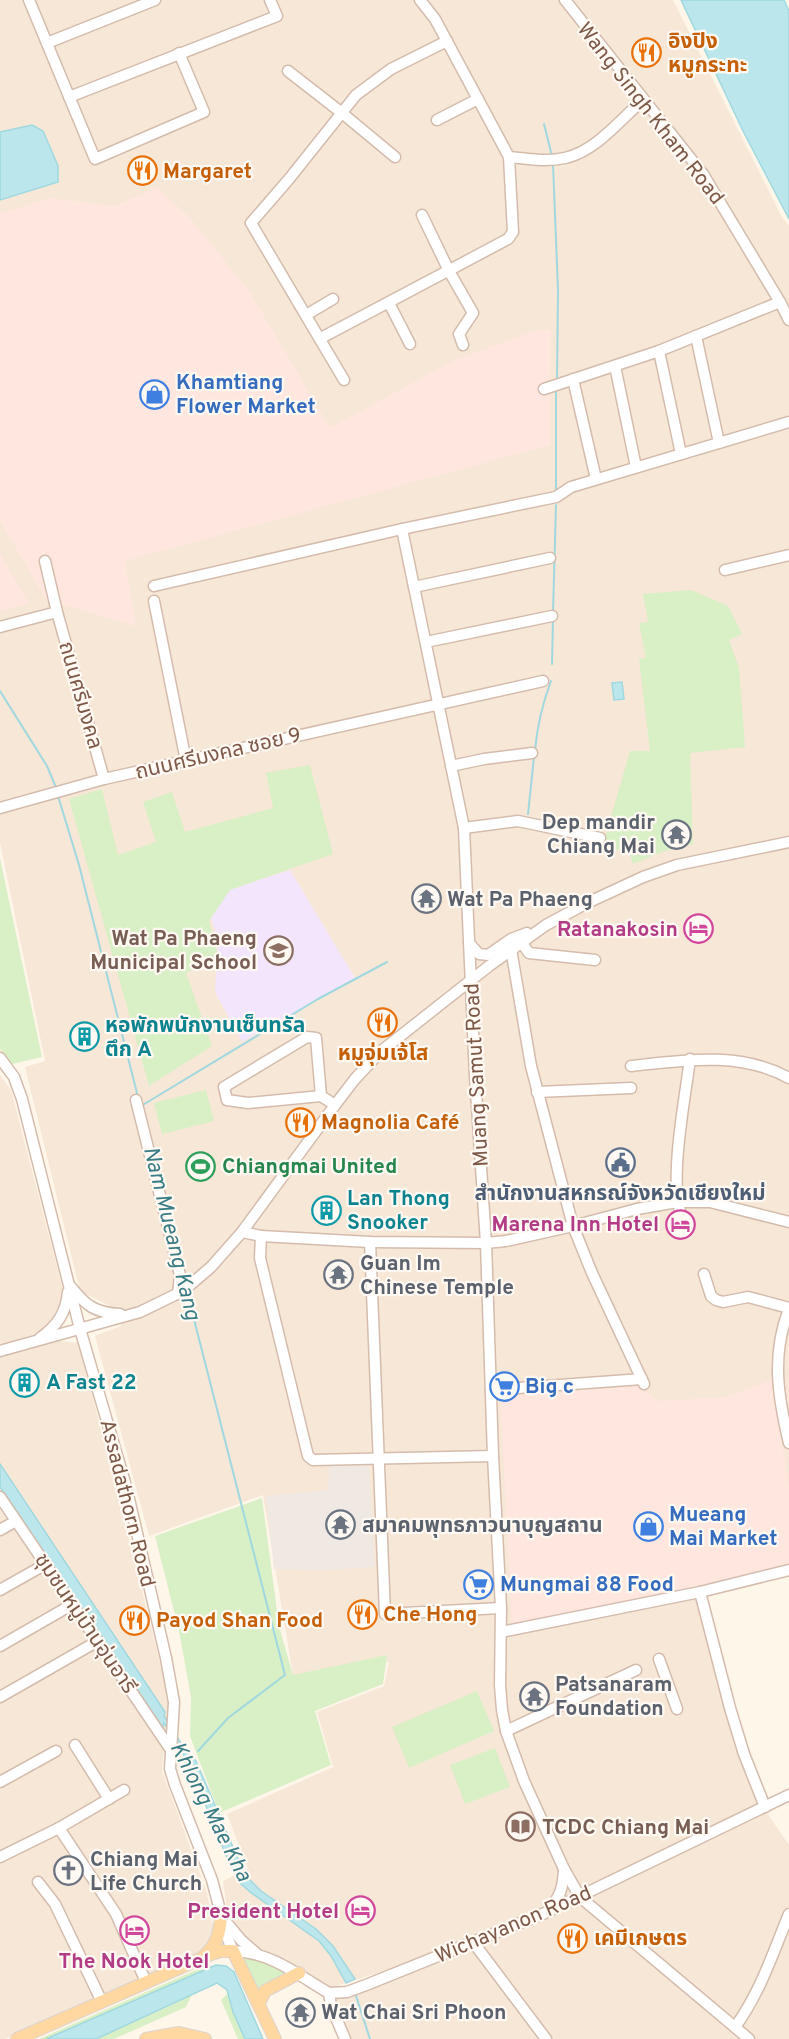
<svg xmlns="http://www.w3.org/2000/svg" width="789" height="2039" font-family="Overpass,'Noto Sans Thai',sans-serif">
  <rect width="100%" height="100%" fill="#fff6ea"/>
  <!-- residential -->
  <g fill="#f7e7d7">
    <path d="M0,0H673L782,217L789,226V1568L698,1589L760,1805L528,1917L424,1958L330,1988L309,1972L259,1949L228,1918L223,1881L248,1869L227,1814L333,1767L317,1712L384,1686L389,1662L294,1681L263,1495L149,1536L95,1336L121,1326L116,1309L80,1291L25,1067L45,1061L0,843Z"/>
    <path d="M0,1075L11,1090L64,1294L54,1315L61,1341L79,1343L169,1697L162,1771L207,1893L214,1931L210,1944L197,1955L5,2039H0Z"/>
    <path d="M765,1810L789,1845V2039H347L333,1997L348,1995Z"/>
  </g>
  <!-- commercial -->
  <g fill="#ffe6de">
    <path d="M158,187L192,220L250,292L330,428L454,360L534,331L551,329L550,445L125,561L136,626L46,600L0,521V213L51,198L114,206Z"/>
    <path d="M0,554L29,603L0,612Z"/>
    <path d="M772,1380L789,1486V1566L512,1626L500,1396L632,1383L659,1401L725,1397Z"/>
  </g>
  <!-- industrial -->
  <path fill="#f0e8e3" d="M369,1464L375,1567L325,1570L274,1569L266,1496L328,1490L329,1466Z"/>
  <!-- education -->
  <path fill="#f3e6fc" d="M290,870L355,978L242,1042L215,992L218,939L204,897Z"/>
  <!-- green -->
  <g fill="#d9efc5">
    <path d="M691,590L728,606L742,634L729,640L739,668L745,747L690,753L693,844L664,851L633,864L630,854L603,845L630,751H650L639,659L646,658L639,623L648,622L643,594Z"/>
    <path d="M310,765L333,854L230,890L209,921L218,956L186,973L212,1046L149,1086L69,799L102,789L118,855L156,842L143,802L172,792L185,832L273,808L266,773Z"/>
    <path d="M0,858L42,1057L12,1064L0,1049Z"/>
    <path d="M206,1090L214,1121L162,1134L154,1103Z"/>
    <path d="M262,1498L279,1626L293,1675L387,1655L383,1684L315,1711L331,1765L219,1813L190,1736L191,1697L179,1631L155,1536Z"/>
    <path d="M477,1691L494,1731L409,1768L392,1727Z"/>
    <path d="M495,1748L510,1787L465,1804L450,1765Z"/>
    <path d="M241,1954L294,1973L260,1994Z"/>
    <path d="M216,1965L46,2039H39L203,1967Z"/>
    <path d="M192,1994L186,2007L114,2039H96L172,2005Z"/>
    <path d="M227,1994L245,2039H238L221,2000Z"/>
  </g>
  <!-- water -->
  <g fill="#bbe7ec" stroke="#a0d8df" stroke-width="1.5">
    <path d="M681,0H784L789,11V219L744,133Z"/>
    <path d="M32,125L43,131L58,166V182L0,200V132Z"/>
    <path d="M622,682L624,699L614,700L612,683Z"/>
    <path d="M0,1464L165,1712L164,1716L184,1748L190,1752L196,1761L245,1875L261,1891L316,1929L333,1946L355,1979L346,1983L331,1956L319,1941L250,1892L239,1882L227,1858L193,1774L183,1761L184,1755L164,1723L163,1728L0,1487Z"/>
    <path d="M216,1965L226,1966L234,1972L263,2039H245L233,2012L227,1990L217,1983L96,2039H46Z"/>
  </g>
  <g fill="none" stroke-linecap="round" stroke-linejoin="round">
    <!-- stream -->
    <g stroke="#a0d8df" stroke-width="2">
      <path d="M544,124L552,156"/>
      <path d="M553,164L558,290L557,380"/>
      <path d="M556,489V390"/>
      <path d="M553,613L556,505"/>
      <path d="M552,664L553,618"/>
      <path d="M0,691L47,766L57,790"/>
      <path d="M535,751C537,726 542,705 551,681"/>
      <path d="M58,796L79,865L138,1097"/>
      <path d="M528,814L534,757"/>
      <path d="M141,1106L318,999L387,962"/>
      <path d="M187,1292L285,1675L228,1718L198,1751"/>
      <path d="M355,1993L370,2039"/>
    </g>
    <defs>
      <g id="minor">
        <path d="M29,0L95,159L204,112L179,53"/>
        <path d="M420,0L435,19L509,157C528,159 547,162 565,158C596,151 620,120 643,100"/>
        <path d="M565,0L703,174L780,302L789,320"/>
        <path d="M47,43L155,0"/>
        <path d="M288,71L342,113L395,157"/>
        <path d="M69,97L277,16L270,0"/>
        <path d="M437,120L478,99"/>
        <path d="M422,215L449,271L473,313L459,334L463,345"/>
        <path d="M389,303L410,344"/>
        <path d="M306,315L333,299"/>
        <path d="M696,336L719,443"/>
        <path d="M321,338L508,239L513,232L509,157"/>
        <path d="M659,351L681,454"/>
        <path d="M615,366L636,467"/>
        <path d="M573,379L596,479"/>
        <path d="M344,380L251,223L289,179L356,95L391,69L447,41"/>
        <path d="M544,389L659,351L780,302"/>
        <path d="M402,529L464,828L475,1076L486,1243L493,1456L501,1608L500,1685L502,1710L506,1731L524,1781L564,1869L580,1897L749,2039"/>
        <path d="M45,561L57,612L104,779"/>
        <path d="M725,570L789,555"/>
        <path d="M154,586L402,529L556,497L571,487L789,422"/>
        <path d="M414,587L550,558"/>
        <path d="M154,601L186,761"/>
        <path d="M0,627L57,612"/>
        <path d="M426,642L552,616"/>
        <path d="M451,766L484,759L532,753"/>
        <path d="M0,808L104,779L543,681"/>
        <path d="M464,828L518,821L600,838"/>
        <path d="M521,942L529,953L595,960"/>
        <path d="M469,943L479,954L488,955L511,939L527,933"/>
        <path d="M511,949L531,1066L573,1226L592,1273L644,1384"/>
        <path d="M0,1058L14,1077L22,1099L80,1329L126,1486L166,1658L174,1702L170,1769L175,1785L212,1880L227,1937L233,1951C271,1952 298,1975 329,1993L347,1992L366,1985L545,1913L789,1795"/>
        <path d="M631,1066C685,1060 740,1051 789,1078"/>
        <path d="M537,1092L631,1088"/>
        <path d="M321,1096L316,1038L307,1037L224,1087L227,1100L248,1103L321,1096L335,1105"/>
        <path d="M136,1100L180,1275L178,1294"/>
        <path d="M681,1214C669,1180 685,1098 690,1059"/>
        <path d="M242,1232L261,1236L370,1242L486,1243L506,1241L573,1226L637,1209L677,1202H710L789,1222"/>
        <path d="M261,1236L260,1258L308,1456L313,1460L493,1456"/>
        <path d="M370,1242L385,1614L501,1608"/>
        <path d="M704,1274L711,1296L716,1300L723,1302L748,1297L789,1308"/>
        <path d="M71,1287C86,1306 96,1313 120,1314"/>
        <path d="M789,1309C771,1355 778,1397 789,1443"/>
        <path d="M40,1338C57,1326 66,1313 68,1292"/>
        <path d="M0,1351L140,1312L183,1291L211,1267L242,1232L335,1105L355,1079L380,1052L489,966L546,925L587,903L643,877L677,865L789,842"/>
        <path d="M491,1390L642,1379"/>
        <path d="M0,1497L171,1750"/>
        <path d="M0,1530L16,1521"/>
        <path d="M0,1590L46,1564"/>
        <path d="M700,1592L730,1708L744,1754L765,1807"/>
        <path d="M501,1632L700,1592L789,1570"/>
        <path d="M0,1646L73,1604"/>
        <path d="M659,1659L677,1709"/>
        <path d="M0,1697L98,1641"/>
        <path d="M506,1731L636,1670"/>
        <path d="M75,1745L109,1799"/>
        <path d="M0,1782L56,1751"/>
        <path d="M59,1828L116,1914L146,1982"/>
        <path d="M0,1857L59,1828L124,1790"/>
        <path d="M38,1882L55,1904L102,2002"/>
        <path d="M549,1909C561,1896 563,1887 564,1869"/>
        <path d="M225,1921L241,1940L256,1953"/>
        <path d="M473,1942L546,2039"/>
        <path d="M329,1993L331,2006L345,2039"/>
        <path d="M735,2027C760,1993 773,1953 789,1914"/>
      </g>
      <g id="major">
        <path d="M205,1955C217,1944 220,1932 221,1916"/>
        <path d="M259,2003L265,1991L299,1973"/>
        <path d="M17,2039L211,1954L221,1951H233L275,2039"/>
        <path d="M146,2039L179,2033L205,2039"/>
      </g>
    </defs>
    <!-- minor casing -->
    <use href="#minor" stroke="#d4bcad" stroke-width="13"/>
    <!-- major casing -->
    <use href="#major" stroke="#ddd4d0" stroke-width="14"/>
    <!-- minor -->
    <use href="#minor" stroke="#fff" stroke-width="10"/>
    <!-- major -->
    <use href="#major" stroke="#ffd7a1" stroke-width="12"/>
  </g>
  <!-- icons -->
  <defs>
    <symbol id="restaurant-ring" viewBox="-11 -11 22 22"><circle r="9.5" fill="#fff9f3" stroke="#e8710a" stroke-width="1.5"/><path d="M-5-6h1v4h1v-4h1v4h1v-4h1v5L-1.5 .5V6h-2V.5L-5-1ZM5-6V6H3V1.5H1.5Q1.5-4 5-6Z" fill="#e8710a"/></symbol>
    <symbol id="shop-ring" viewBox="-11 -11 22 22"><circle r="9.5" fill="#fff9f3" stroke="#3f7fe0" stroke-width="1.5"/><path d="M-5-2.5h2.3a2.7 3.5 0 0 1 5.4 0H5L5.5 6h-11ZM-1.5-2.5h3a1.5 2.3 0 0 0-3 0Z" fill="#3f7fe0"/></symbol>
    <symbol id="temple-ring" viewBox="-11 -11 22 22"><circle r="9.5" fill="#fff9f3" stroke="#6b7280" stroke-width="1.5"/><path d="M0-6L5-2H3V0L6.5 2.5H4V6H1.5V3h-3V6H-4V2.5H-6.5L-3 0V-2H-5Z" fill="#6b7280"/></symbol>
    <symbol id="hotel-ring" viewBox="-11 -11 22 22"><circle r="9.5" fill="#fff9f3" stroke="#d1479c" stroke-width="1.5"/><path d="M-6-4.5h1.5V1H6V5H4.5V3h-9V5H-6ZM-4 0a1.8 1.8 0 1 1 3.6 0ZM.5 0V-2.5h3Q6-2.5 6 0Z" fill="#d1479c"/></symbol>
    <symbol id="school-ring" viewBox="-11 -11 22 22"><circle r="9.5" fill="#fff9f3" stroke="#8d6e63" stroke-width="1.5"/><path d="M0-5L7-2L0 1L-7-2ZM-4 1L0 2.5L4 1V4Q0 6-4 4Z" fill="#8d6e63"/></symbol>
    <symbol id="building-ring" viewBox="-11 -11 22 22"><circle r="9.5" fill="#fff9f3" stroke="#0f9aa8" stroke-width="1.5"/><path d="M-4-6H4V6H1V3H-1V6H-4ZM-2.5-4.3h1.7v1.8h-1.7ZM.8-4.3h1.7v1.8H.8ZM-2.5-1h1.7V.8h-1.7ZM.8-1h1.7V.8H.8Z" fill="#0f9aa8"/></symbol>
    <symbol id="civic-ring" viewBox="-11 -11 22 22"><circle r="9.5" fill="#fff9f3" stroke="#5c6f8a" stroke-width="1.5"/><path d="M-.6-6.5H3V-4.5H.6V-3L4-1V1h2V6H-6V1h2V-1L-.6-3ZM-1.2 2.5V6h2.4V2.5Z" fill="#5c6f8a"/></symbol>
    <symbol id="stadium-ring" viewBox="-11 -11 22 22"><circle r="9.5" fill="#fff9f3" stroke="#2e9e5b" stroke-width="1.5"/><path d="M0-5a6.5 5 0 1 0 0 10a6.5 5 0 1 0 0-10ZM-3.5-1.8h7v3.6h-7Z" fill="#2e9e5b"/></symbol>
    <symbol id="supermarket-ring" viewBox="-11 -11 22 22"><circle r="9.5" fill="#fff9f3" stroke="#3f7fe0" stroke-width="1.5"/><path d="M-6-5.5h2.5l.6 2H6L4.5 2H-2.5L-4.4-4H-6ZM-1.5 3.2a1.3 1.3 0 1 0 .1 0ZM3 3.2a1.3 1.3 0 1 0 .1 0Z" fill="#3f7fe0"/></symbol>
    <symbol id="library-ring" viewBox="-11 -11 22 22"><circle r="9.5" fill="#fff9f3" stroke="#8d6e63" stroke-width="1.5"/><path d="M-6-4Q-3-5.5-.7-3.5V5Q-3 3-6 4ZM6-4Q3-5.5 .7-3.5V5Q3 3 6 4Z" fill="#8d6e63"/></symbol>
    <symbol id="church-ring" viewBox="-11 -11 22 22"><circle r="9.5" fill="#fff9f3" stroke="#6b7280" stroke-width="1.5"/><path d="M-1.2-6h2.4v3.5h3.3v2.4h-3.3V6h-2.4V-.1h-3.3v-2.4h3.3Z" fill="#6b7280"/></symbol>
  </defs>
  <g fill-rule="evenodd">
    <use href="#restaurant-ring" x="630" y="36" width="33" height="33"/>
    <use href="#restaurant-ring" x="126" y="154" width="33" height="33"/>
    <use href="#shop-ring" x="138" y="378" width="33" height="33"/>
    <use href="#temple-ring" x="660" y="818" width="33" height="33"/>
    <use href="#temple-ring" x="410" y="882" width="33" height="33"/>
    <use href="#hotel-ring" x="682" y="912" width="33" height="33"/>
    <use href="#school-ring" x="262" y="934" width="33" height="33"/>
    <use href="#restaurant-ring" x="366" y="1006" width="33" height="33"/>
    <use href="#building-ring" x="68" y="1020" width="33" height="33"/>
    <use href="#restaurant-ring" x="284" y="1106" width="33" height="33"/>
    <use href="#civic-ring" x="604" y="1146" width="33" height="33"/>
    <use href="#stadium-ring" x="184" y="1150" width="33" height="33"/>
    <use href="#building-ring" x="310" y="1194" width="33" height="33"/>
    <use href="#hotel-ring" x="664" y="1208" width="33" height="33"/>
    <use href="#temple-ring" x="322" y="1258" width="33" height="33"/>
    <use href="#building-ring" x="8" y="1366" width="33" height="33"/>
    <use href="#supermarket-ring" x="488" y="1370" width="33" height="33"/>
    <use href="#temple-ring" x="324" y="1508" width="33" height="33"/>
    <use href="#shop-ring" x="632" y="1510" width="33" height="33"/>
    <use href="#supermarket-ring" x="462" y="1568" width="33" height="33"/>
    <use href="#restaurant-ring" x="346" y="1598" width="33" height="33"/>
    <use href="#restaurant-ring" x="118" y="1604" width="33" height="33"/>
    <use href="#temple-ring" x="518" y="1680" width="33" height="33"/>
    <use href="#library-ring" x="504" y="1810" width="33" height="33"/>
    <use href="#church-ring" x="52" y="1854" width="33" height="33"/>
    <use href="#hotel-ring" x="344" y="1894" width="33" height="33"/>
    <use href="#hotel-ring" x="118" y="1914" width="33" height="33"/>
    <use href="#restaurant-ring" x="556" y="1922" width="33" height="33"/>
    <use href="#temple-ring" x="284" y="1996" width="33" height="33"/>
  </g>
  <g text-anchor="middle" stroke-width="4.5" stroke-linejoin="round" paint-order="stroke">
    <!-- food labels -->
    <g font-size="21" font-weight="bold" fill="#c56008" stroke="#fff9f3" text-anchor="start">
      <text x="668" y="48">อิงปิง<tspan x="668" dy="24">หมูกระทะ</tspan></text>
      <text x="163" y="178">Margaret</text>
      <text x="383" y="1060" text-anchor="middle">หมูจุ่มเจ้โส</text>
      <text x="321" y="1129">Magnolia Café</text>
      <text x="383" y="1621">Che Hong</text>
      <text x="156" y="1627">Payod Shan Food</text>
      <text x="594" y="1945">เคมีเกษตร</text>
    </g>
    <!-- street labels -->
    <g font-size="21" fill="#7e5949" stroke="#fff9f3">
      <text transform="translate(651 113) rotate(52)" y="7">Wang Singh Kham Road</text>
      <text transform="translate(81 695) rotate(74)" y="7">ถนนศรีมงคล</text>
      <text transform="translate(218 753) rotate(-13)" y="7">ถนนศรีมงคล ซอย 9</text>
      <text transform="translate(476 1075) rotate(-93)" y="7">Muang Samut Road</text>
      <text transform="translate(128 1503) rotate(76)" y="7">Assadathorn Road</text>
      <text transform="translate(86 1623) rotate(56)" y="7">ชุมชนหมู่บ้านอุ่นอารี</text>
      <text transform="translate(513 1924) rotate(-23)" y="7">Wichayanon Road</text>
    </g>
    <!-- shop labels -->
    <g font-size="21" font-weight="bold" fill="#366cbe" stroke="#fff9f3" text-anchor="start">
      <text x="176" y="389">Khamtiang<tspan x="176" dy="24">Flower Market</tspan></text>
      <text x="525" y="1393">Big c</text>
      <text x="669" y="1521">Mueang<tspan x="669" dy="24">Mai Market</tspan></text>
      <text x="500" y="1591">Mungmai 88 Food</text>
    </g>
    <!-- worship labels -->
    <g font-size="21" font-weight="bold" fill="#5b616d" stroke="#fff9f3" text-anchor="start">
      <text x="655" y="829" text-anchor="end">Dep mandir<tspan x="655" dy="24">Chiang Mai</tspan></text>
      <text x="447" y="906">Wat Pa Phaeng</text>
      <text x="360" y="1270">Guan Im<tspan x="360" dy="24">Chinese Temple</tspan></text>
      <text x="362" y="1532">สมาคมพุทธภาวนาบุญสถาน</text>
      <text x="555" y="1691">Patsanaram<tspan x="555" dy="24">Foundation</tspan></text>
      <text x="90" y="1866">Chiang Mai<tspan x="90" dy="24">Life Church</tspan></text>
      <text x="321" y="2019">Wat Chai Sri Phoon</text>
    </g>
    <!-- hotel labels -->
    <g font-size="21" font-weight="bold" fill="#b23c85" stroke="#fff9f3" text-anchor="end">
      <text x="678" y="936">Ratanakosin</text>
      <text x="659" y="1231">Marena Inn Hotel</text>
      <text x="339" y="1918">President Hotel</text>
      <text x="134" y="1968" text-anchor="middle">The Nook Hotel</text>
    </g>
    <!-- education labels -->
    <g font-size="21" font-weight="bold" fill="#785e54" stroke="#fff9f3" text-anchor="end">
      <text x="257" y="945">Wat Pa Phaeng<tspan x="257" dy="24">Municipal School</tspan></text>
      <text x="542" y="1834" text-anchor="start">TCDC Chiang Mai</text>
    </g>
    <!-- culture labels -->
    <g font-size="21" font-weight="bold" fill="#0d838f" stroke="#fff9f3" text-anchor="start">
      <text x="105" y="1032">หอพักพนักงานเซ็นทรัล<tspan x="105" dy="24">ตึก A</tspan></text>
      <text x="347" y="1205">Lan Thong<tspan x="347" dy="24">Snooker</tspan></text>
      <text x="46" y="1389">A Fast 22</text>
    </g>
    <!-- leisure labels -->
    <g font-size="21" font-weight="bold" fill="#27864d" stroke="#fff9f3" text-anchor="start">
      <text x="222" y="1173">Chiangmai United</text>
    </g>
    <!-- service labels -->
    <g font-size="21" font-weight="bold" fill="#4e5e75" stroke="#fff9f3">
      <text x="620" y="1200">สำนักงานสหกรณ์จังหวัดเชียงใหม่</text>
    </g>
    <!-- water labels -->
    <g font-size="22" font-style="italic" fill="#3a7c84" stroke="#fff9f3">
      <text transform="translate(173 1233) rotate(76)" y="8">Nam Mueang Kang</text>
      <text transform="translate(212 1811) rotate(63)" y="8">Khlong Mae Kha</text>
    </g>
  </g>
</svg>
